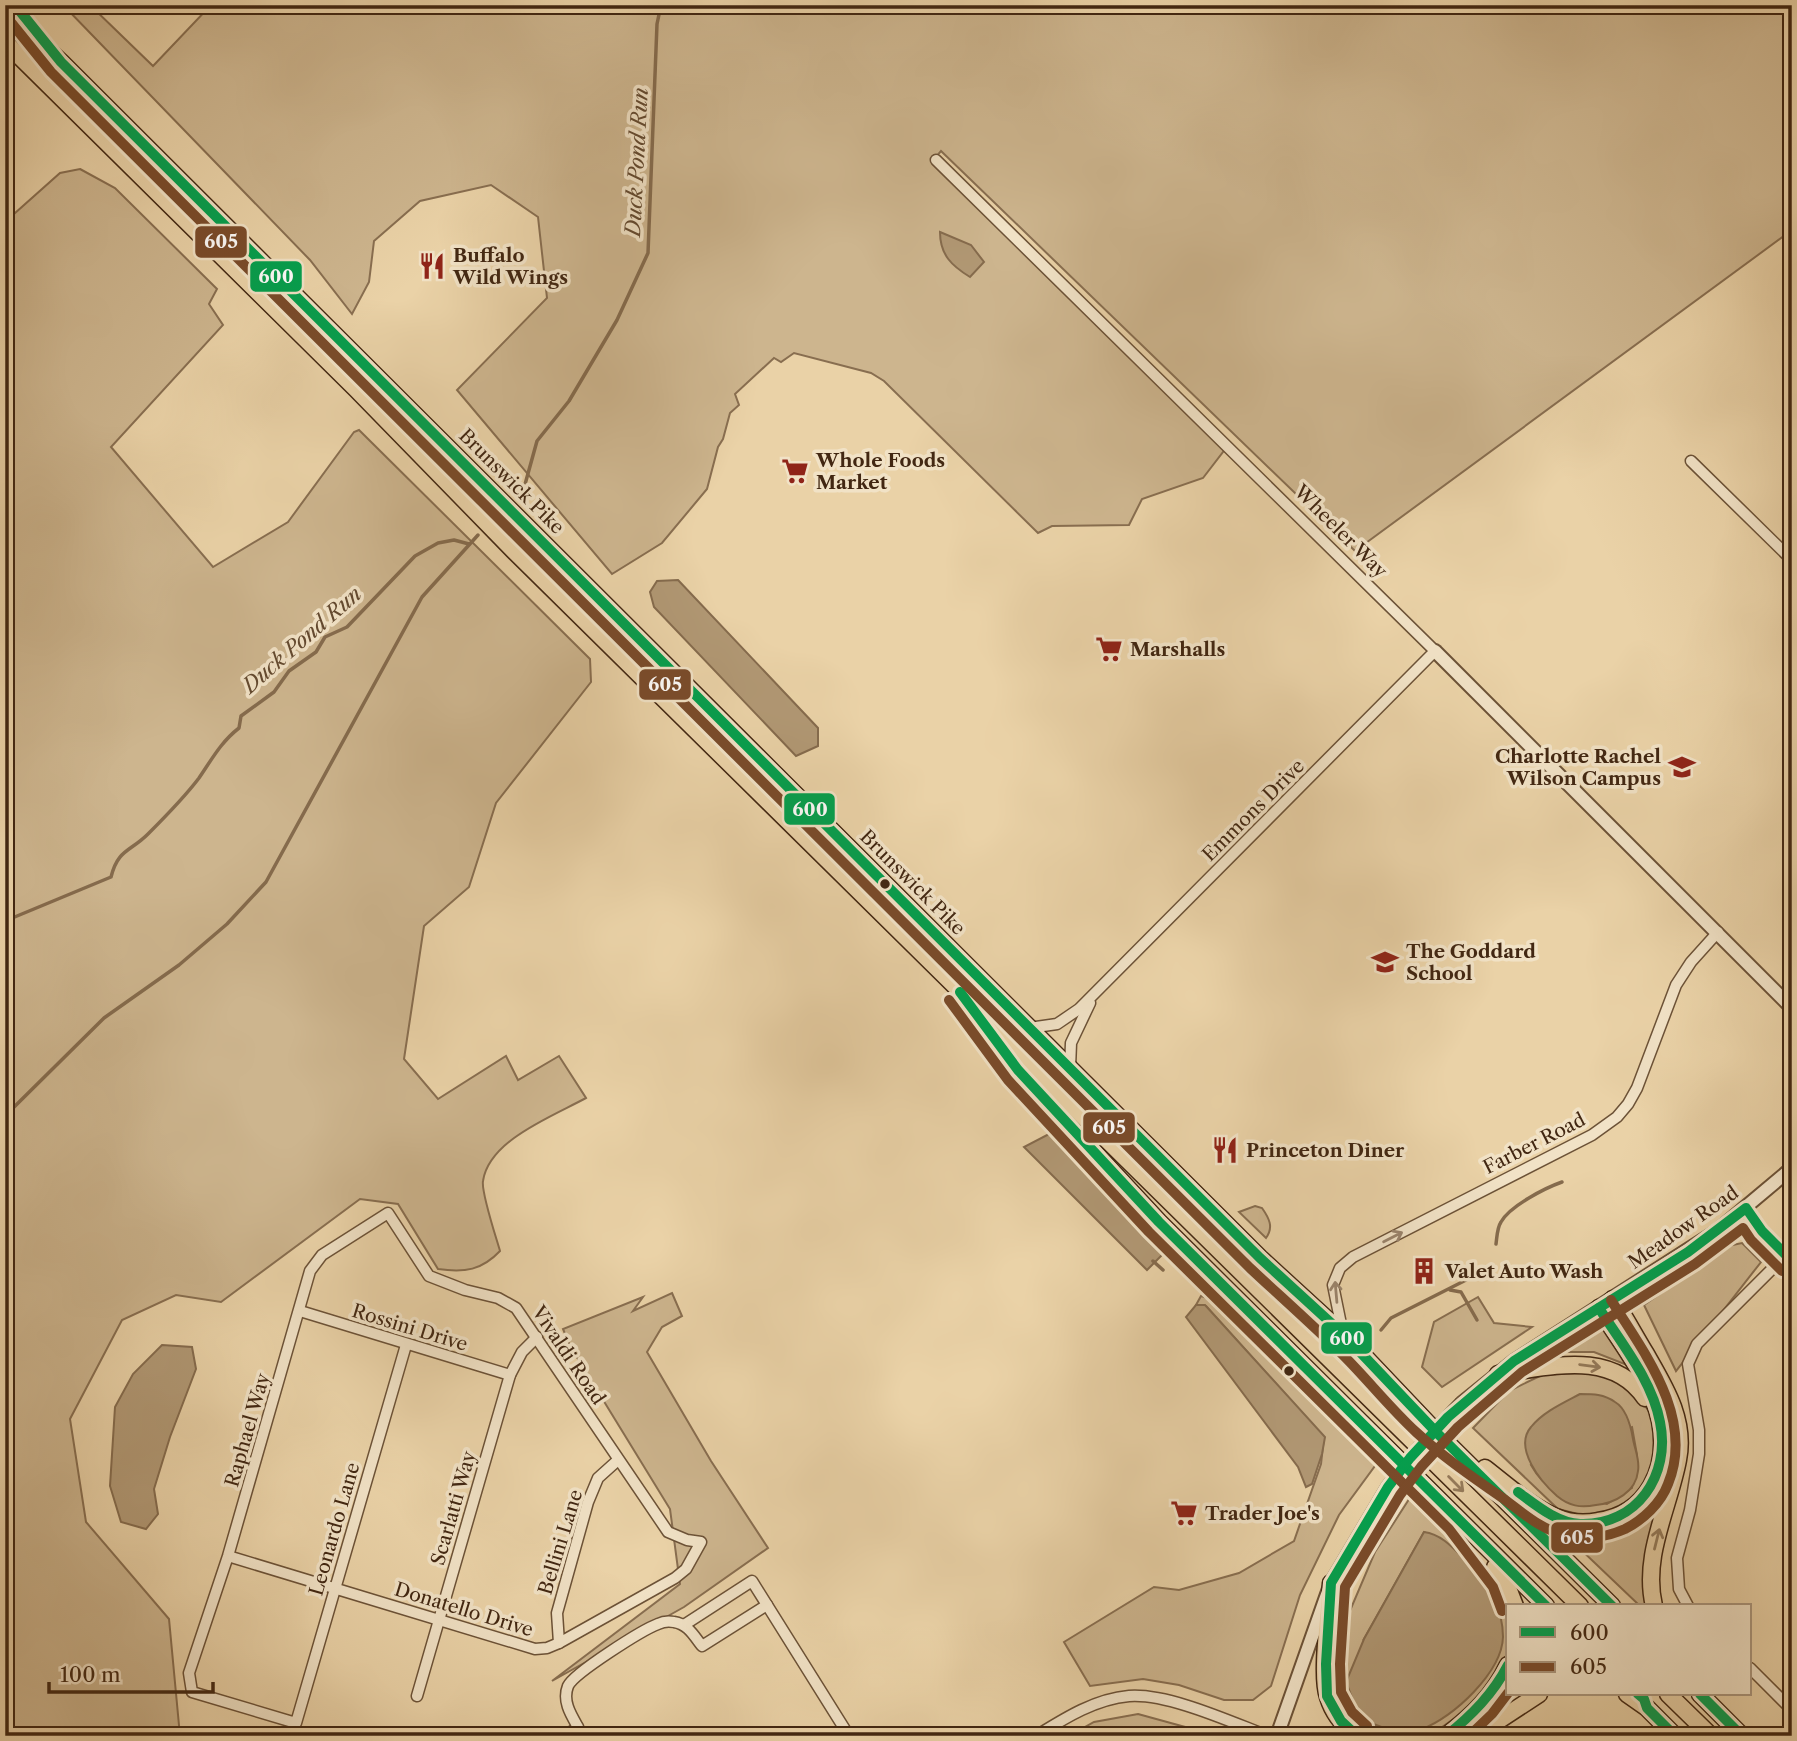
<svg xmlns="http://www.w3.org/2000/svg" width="1797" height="1741" font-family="'Libre Caslon Text',serif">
  <rect width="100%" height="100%" fill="#ead2a7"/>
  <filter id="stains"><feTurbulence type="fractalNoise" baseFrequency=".00286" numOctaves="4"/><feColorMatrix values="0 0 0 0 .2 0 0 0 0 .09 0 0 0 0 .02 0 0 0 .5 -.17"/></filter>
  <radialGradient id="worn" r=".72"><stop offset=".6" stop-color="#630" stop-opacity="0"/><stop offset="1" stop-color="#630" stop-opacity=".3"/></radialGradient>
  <!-- green -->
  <g fill="#cdb58e" stroke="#886e50" stroke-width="2" fill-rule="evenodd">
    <path d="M63,5H90L153,66L211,5H1792V230L1355,551L941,151L935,158L1226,448L1203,478L1142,499L1129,525L1052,526L1038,533L884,381L871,373L794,353L781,362L774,358L735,394L739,405L730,413L723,439L718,447L707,489L662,543L612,574L457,390L547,298L538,217L491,185L420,201L374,241L369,282L352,314L310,260Z"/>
    <path d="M80,169L115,188L217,289L209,304L223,325L111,447L213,567L288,522L354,432L359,430L590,659L591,682L496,803L469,887L424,926L404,1059L438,1099L506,1056L518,1080L559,1056L586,1098C553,1116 489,1140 483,1181C481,1192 496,1237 500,1251C482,1270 465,1273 438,1269L398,1204L360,1199L221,1302L176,1295L122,1320L70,1419L86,1522L169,1619L180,1736H5V222L60,173Z"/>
    <path d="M1255,1206L1262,1208C1269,1218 1274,1227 1266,1238L1239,1212Z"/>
    <path d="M1742,1243L1761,1262L1676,1371L1644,1305L1728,1246Z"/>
    <path d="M672,1293L682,1316L662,1327L647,1352L711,1461L768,1548L684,1607L552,1681L680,1584L670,1509L570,1346L563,1329L643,1297L633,1311Z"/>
    <path d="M1201,1296L1223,1303L1380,1459L1339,1515L1300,1595L1271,1686L1253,1700H1224L1179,1685L1143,1679L1090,1686L1064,1642L1154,1587L1179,1590L1239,1573L1294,1541L1321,1464L1324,1437L1206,1306L1196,1305Z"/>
    <path d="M1478,1297L1494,1323L1532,1327L1442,1387L1422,1367L1434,1322Z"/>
    <path d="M1602,1326L1627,1365L1594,1352H1555Z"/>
    <path d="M1599,1372L1628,1385L1654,1417L1659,1449L1650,1481L1629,1506L1594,1518L1558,1509L1473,1428L1509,1391L1542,1375ZM1632,1427L1637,1455L1632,1488L1607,1504C1572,1495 1550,1499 1531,1465Z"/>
    <path d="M1664,1488L1648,1606H1640L1554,1524L1604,1529L1636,1517Z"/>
    <path d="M1413,1493L1487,1570L1507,1619L1508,1654L1472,1706L1435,1732L1422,1736H1388L1377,1733L1345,1711L1331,1677L1343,1627L1375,1552ZM1424,1532C1459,1549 1478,1569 1496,1603L1364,1639Z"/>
    <path d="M1138,1714L1218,1736H1130C1122,1731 1082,1736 1069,1736L1094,1722Z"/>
  </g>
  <!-- water -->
  <g fill="#b19874" stroke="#856b4d" stroke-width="2">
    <path d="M940,232L971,245L984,262L970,277C952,266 940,255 940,232Z"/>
    <path d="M678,580L818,728V746L796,756L654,607L650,592L657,581Z"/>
    <path d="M1049,1134L1100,1183L1165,1252L1147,1270L1024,1147Z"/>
    <path d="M1196,1305H1205L1325,1437L1322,1454L1312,1484L1306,1487L1298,1467L1186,1317Z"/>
    <path d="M162,1345L192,1347L196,1369L170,1437L154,1489L158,1514L146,1529L121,1522L110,1486L115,1407L133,1374Z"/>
    <path d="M1580,1394C1593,1394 1604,1394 1615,1402C1627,1409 1631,1427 1633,1439C1635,1450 1640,1460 1638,1471C1636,1492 1615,1503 1596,1505C1580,1508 1569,1506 1557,1496C1541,1482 1513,1448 1531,1427C1543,1412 1563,1403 1580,1394Z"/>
    <path d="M1424,1532C1442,1534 1455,1550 1467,1562C1487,1582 1503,1608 1503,1637C1502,1672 1453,1718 1422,1729C1406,1735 1373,1728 1362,1716C1354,1708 1350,1691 1346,1682L1364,1639Z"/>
  </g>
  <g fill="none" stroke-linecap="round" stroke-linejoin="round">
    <!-- stream -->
    <g stroke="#856b4d" stroke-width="3.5">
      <path d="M518,495L524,488L537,441L569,401L617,320L648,253L657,24L661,5"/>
      <path d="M5,921L111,877C118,849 130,852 148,834C166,816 184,798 199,778C212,759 221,742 239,728L241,716L274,692L289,671L316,652L325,637L347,627L415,556L438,543L454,540L469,544"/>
      <path d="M5,1116L104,1018L179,965L227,924L266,882L422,597L478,535"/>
      <path d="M1496,1244C1497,1237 1497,1228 1501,1222C1510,1206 1545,1188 1562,1182"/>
      <path d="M1153,1261L1163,1270"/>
      <path d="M1450,1290L1461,1292L1477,1320"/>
      <path d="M1381,1330L1391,1318L1470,1278"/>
    </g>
    <defs>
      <g id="minor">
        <path d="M936,160L1435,651L1079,1009L1057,1024L1029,1028"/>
        <path d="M1691,461L1792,560"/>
        <path d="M1070,1068L1071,1043L1090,1003"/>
        <path d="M300,1311L510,1375"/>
        <path d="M1343,1334L1333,1285L1340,1268L1353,1257L1592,1135L1617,1117L1628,1104L1637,1088L1676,985L1691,962L1718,932"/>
        <path d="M228,1556L535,1649L547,1648L559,1643L675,1578L686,1569L701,1542L687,1540L668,1532L516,1308L498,1298L465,1290L429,1276L388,1213L322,1255L310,1271L228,1556L189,1673L192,1692L296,1723L406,1345"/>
        <path d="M1688,1606L1679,1589L1677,1558L1690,1510L1699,1454V1430L1688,1364L1697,1344L1792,1249"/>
        <path d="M684,1625L752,1581L849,1736"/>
        <path d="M559,1643L557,1613L588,1502L598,1478L618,1460"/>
        <path d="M1750,1668L1792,1710"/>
        <path d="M417,1696L510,1375L522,1352L537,1337"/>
        <path d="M565,1736L578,1727C571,1715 562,1701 568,1686C574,1673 642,1630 658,1624C662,1622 669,1621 674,1622C688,1624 694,1636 702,1646L767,1605"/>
        <path d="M1036,1736C1065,1718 1095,1699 1129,1696C1168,1693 1231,1722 1268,1736"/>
      </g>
      <g id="tertiary">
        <path d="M1435,651L1792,1008"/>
        <path d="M1462,1403L1514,1361L1717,1231L1792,1168"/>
        <path d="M1277,1736L1331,1583L1388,1487"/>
      </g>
      <g id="trunk">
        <path d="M5,11L61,62L1260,1258L1343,1334L1437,1433L1612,1606"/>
        <path d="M5,42L356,389L514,551L956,987L1036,1070L1580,1606"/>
        <path d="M997,1042L1018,1070L1159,1222L1546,1606"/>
        <path d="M1613,1299C1625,1317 1635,1336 1646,1354C1665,1387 1686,1420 1678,1460C1669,1508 1642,1556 1654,1606"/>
        <path d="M1498,1374C1548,1368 1611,1348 1645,1398"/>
        <path d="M1485,1468C1507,1485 1531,1507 1556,1517C1570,1523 1583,1524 1598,1521C1648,1514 1669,1468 1660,1421C1651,1380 1621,1343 1599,1308"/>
        <path d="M1495,1567L1505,1580L1515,1606"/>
        <path d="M1331,1583C1330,1609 1320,1675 1328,1697C1333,1713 1343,1726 1357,1736"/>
        <path d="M1627,1694L1647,1708L1675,1736"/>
        <path d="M1668,1694L1711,1736"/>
        <path d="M1700,1694L1742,1736"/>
        <path d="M1446,1736C1473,1715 1494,1695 1508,1665"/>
        <path d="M1475,1736L1539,1694"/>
      </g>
    </defs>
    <!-- minor casing -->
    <use href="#minor" stroke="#6c5237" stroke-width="13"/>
    <!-- tertiary casing -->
    <use href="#tertiary" stroke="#6c5237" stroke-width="16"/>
    <!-- trunk casing -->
    <use href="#trunk" stroke="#422712" stroke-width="19"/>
    <!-- minor -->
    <use href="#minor" stroke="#f1e2c6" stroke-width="10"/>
    <!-- tertiary -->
    <use href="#tertiary" stroke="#f1e2c6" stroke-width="12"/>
    <!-- trunk -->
    <use href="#trunk" stroke="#ead2a7" stroke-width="16"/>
    <defs>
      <path id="tertiary-bridge" d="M1388,1487L1425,1441L1462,1403"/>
    </defs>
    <!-- tertiary-bridge casing -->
    <use href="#tertiary-bridge" stroke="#6c5237" stroke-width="16" stroke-linecap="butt"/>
    <!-- tertiary-bridge -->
    <use href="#tertiary-bridge" stroke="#f1e2c6" stroke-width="12"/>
    <defs>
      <g id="bus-1">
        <path d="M15,5L61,62L1260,1258L1343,1334L1437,1433L1612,1606"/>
        <path d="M960,992L1018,1070L1159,1222L1546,1606"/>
        <path d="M1518,1492C1536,1505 1557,1523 1580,1524C1637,1526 1671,1475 1660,1422C1652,1380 1621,1343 1599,1308"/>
        <path d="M1638,1694L1644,1699L1647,1708L1675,1736"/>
        <path d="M1700,1694L1742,1736"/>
        <path d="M1357,1736L1341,1721L1327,1696L1326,1664L1331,1583L1388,1487L1410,1458L1448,1417L1514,1361L1688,1252L1746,1208L1762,1231L1792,1261"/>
        <path d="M1446,1736C1472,1715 1493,1694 1508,1665"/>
      </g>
      <g id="bus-2">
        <path d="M5,15L51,72L1250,1268C1281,1297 1313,1325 1343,1355C1368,1380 1390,1408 1416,1432C1443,1457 1474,1478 1504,1499C1524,1514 1543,1531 1568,1536C1586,1540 1607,1537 1625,1529C1643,1520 1661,1503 1668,1484C1695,1418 1645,1354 1611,1300"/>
        <path d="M949,1000L1008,1080L1149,1232L1449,1529L1493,1587L1502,1611"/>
        <path d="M1367,1726L1352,1712L1341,1692L1340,1664L1345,1587L1400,1495L1421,1467L1458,1427L1522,1372L1695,1264L1743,1228L1751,1240L1782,1271"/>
        <path d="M1469,1736L1492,1714L1508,1693"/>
      </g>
    </defs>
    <!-- bus-1 casing -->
    <use href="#bus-1" stroke="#f1e2c6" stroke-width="16"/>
    <!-- bus-2 casing -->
    <use href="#bus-2" stroke="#f1e2c6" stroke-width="16"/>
    <!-- bus-1 -->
    <use href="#bus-1" stroke="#03a04e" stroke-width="10"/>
    <!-- bus-2 -->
    <use href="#bus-2" stroke="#7a4b2a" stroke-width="10"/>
  </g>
  <!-- one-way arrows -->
  <defs><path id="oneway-shaft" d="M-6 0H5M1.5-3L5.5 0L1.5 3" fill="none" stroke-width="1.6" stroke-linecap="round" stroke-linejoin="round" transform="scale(1.75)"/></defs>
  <g stroke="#9a846c">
    <use href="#oneway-shaft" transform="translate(1393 1237) rotate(-27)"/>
    <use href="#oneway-shaft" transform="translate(1336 1292) rotate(-95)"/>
  </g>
  <g stroke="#967c5c">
    <use href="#oneway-shaft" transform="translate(1590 1366) rotate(8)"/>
    <use href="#oneway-shaft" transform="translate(1456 1484) rotate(45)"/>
    <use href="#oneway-shaft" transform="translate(1657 1539) rotate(-76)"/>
  </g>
  <!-- icons -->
  <defs>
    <symbol id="restaurant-bare" viewBox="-9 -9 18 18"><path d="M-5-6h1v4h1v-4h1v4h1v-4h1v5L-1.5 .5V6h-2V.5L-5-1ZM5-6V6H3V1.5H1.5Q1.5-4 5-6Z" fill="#8f2418" stroke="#f1e2c6" stroke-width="2.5" paint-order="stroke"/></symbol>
    <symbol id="supermarket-bare" viewBox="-9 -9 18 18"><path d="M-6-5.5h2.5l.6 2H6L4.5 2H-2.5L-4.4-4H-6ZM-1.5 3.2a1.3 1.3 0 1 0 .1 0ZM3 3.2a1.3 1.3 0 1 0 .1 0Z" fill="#8f2418" stroke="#f1e2c6" stroke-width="2.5" paint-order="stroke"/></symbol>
    <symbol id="university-bare" viewBox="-9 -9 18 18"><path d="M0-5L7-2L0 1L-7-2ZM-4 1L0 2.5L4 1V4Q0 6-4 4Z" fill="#8f2418" stroke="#f1e2c6" stroke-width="2.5" paint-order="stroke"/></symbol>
    <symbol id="school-bare" viewBox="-9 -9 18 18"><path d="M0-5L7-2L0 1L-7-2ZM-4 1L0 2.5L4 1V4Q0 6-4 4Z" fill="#8f2418" stroke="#f1e2c6" stroke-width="2.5" paint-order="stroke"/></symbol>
    <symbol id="building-bare" viewBox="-9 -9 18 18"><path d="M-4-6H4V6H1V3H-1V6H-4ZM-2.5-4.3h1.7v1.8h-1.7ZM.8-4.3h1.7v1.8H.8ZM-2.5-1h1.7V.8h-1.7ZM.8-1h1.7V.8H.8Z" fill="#8f2418" stroke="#f1e2c6" stroke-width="2.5" paint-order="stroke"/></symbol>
  </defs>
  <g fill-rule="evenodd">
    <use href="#restaurant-bare" x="413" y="247" width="38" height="38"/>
    <use href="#supermarket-bare" x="776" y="452" width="38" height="38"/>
    <use href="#supermarket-bare" x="1090" y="630" width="38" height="38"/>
    <use href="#university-bare" x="1663" y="748" width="38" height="38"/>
    <use href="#school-bare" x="1366" y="943" width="38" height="38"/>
    <use href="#restaurant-bare" x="1206" y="1131" width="38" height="38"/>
    <use href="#building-bare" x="1405" y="1252" width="38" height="38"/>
    <use href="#supermarket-bare" x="1165" y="1494" width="38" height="38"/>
  </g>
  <!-- markers -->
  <g fill="#422712" stroke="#f1e2c6" stroke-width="2.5">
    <circle cx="885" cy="884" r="6"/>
    <circle cx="1289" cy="1371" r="6"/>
  </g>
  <g text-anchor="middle" stroke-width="7" stroke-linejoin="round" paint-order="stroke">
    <!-- poi labels -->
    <g font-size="19" font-weight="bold" fill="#422712" stroke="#f1e2c6" text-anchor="start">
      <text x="453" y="262">Buffalo<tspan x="453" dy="22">Wild Wings</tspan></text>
      <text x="816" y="467">Whole Foods<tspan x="816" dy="22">Market</tspan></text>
      <text x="1130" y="656">Marshalls</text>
      <text x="1661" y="763" text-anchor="end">Charlotte Rachel<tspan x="1661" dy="22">Wilson Campus</tspan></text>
      <text x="1406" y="958">The Goddard<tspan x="1406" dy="22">School</tspan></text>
      <text x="1246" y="1157">Princeton Diner</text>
      <text x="1445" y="1278">Valet Auto Wash</text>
      <text x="1205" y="1520">Trader Joe's</text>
    </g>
    <!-- street labels -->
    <g font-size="19" fill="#422712" stroke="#f1e2c6">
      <text transform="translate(512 481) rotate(45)" y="7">Brunswick Pike</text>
      <text transform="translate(1341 531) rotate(45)" y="7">Wheeler Way</text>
      <text transform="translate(1253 810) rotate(-45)" y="7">Emmons Drive</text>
      <text transform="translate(913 882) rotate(45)" y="7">Brunswick Pike</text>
      <text transform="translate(1534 1143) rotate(-27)" y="7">Farber Road</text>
      <text transform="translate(1683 1227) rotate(-35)" y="7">Meadow Road</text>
      <text transform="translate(410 1327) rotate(17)" y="7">Rossini Drive</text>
      <text transform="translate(569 1355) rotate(56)" y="7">Vivaldi Road</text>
      <text transform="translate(247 1430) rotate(-74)" y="7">Raphael Way</text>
      <text transform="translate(453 1508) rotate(-74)" y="7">Scarlatti Way</text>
      <text transform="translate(334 1529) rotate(-74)" y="7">Leonardo Lane</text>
      <text transform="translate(560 1542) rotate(-73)" y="7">Bellini Lane</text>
      <text transform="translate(464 1609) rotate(17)" y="7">Donatello Drive</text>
    </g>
    <!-- water labels -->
    <g font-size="21" font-style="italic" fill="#63492f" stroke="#f1e2c6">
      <text transform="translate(637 162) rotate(-87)" y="7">Duck Pond Run</text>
      <text transform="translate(302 640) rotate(-41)" y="7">Duck Pond Run</text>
    </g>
  </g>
  <g stroke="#f1e2c6" stroke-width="2.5">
    <rect x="194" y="225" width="54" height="34" rx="7" fill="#7a4b2a"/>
    <rect x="249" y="260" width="54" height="33" rx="7" fill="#03a04e"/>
    <rect x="638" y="668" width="54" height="33" rx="7" fill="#7a4b2a"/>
    <rect x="783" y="792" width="53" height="34" rx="7" fill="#03a04e"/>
    <rect x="1082" y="1111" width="54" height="33" rx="7" fill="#7a4b2a"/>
    <rect x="1320" y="1321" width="53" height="34" rx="7" fill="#03a04e"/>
    <rect x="1550" y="1521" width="54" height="33" rx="7" fill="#7a4b2a"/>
  </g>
  <g font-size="19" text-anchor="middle" font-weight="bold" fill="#fff">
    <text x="221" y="248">605</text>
    <text x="276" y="283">600</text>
    <text x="665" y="691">605</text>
    <text x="810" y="816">600</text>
    <text x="1109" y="1134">605</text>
    <text x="1347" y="1345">600</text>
    <text x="1577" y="1544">605</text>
  </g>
  <!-- margin -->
  <rect width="1797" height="1741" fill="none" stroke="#ead2a7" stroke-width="28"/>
  <rect x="7" y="7" width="1783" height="1727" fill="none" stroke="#422712" stroke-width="3.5"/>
  <rect x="14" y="14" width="1769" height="1713" fill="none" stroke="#422712" stroke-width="2"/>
  <!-- legend -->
  <rect x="1506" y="1604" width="245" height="91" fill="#f1e2c6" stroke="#ab977e" stroke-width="2"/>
  <rect x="1520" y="1627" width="35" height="10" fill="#03a04e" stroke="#ab977e" stroke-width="2"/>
  <text x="1570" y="1640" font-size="21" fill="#422712">600</text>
  <rect x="1520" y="1662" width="35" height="10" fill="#7a4b2a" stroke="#ab977e" stroke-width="2"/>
  <text x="1570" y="1674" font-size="21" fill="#422712">605</text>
  <!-- scale -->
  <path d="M49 1682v10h164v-10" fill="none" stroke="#422712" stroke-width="3.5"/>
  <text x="60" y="1682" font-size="21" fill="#422712" stroke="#f1e2c6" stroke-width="5" paint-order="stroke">100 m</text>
  <rect width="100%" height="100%" filter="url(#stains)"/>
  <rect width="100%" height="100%" fill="url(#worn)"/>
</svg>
